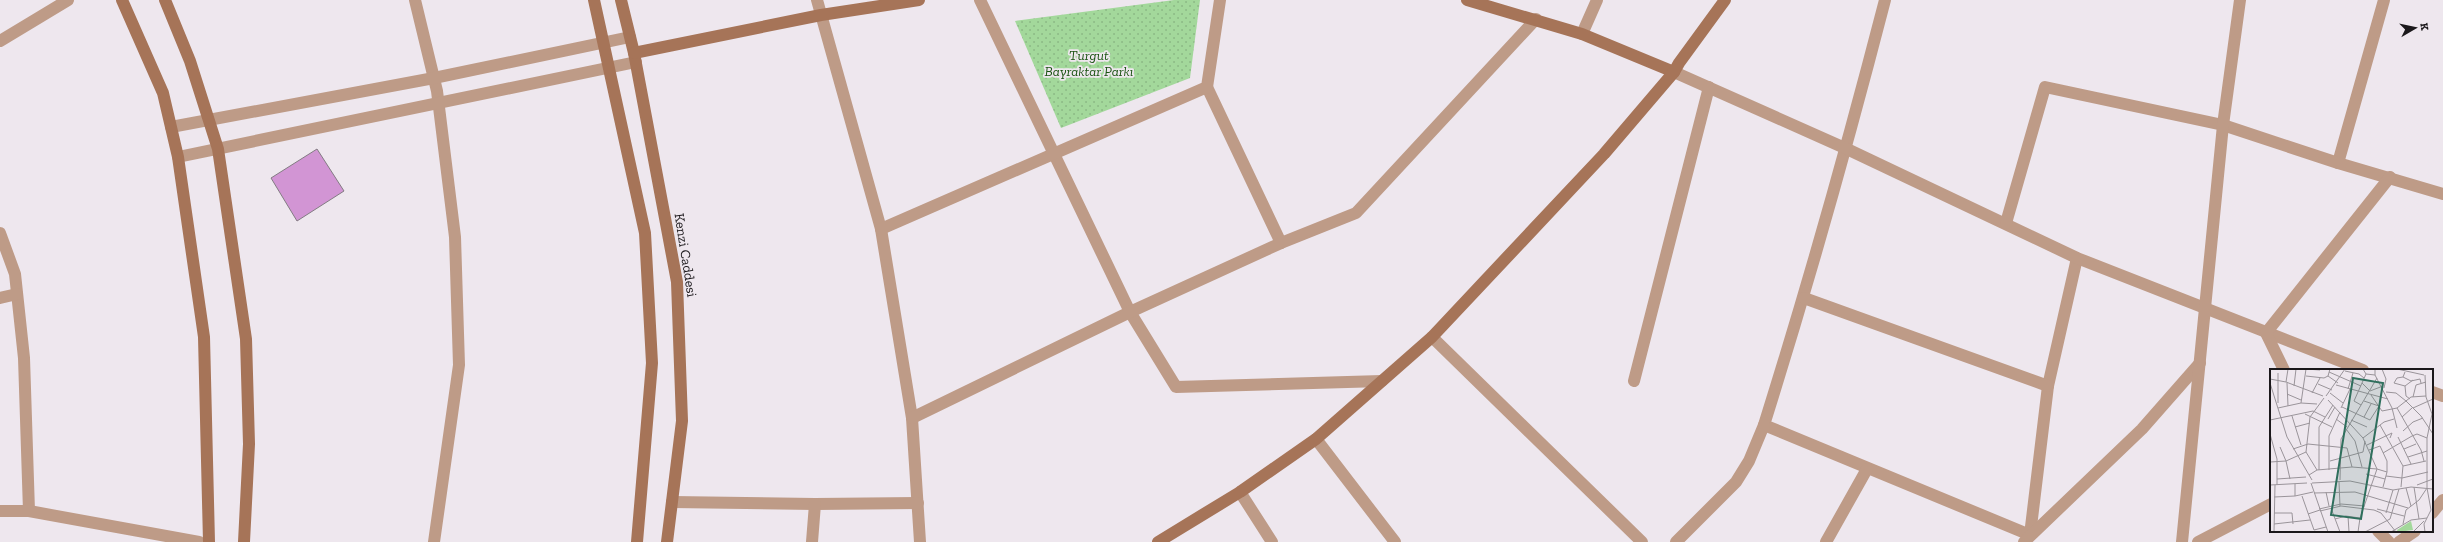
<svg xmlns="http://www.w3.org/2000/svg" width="2443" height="542" font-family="'Zilla Slab',serif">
  <defs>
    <pattern id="park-dots" width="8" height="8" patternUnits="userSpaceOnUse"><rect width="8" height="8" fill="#a3d89b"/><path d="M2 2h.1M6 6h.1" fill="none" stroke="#8cb985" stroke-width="1.8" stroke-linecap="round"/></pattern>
  </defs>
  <rect width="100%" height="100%" fill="#eee7ee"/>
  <!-- park -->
  <path fill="url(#park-dots)" d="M1174,0H1200L1190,78L1061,128L1015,21Z"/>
  <!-- building -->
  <path fill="#d295d4" stroke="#837c83" d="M317,149L344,191L297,221L271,178Z"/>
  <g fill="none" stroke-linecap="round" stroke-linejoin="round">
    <!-- street -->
    <g stroke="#be9b87" stroke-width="12">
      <path d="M415,0L437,91L455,237L459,365L434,542"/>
      <path d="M817,0L881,229L912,418L920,542"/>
      <path d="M980,0L1130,312L1176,387L1382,381"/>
      <path d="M1885,0C1848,143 1808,285 1764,425L2030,535L2048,386L2077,258"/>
      <path d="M1582,34L1597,0"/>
      <path d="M0,41L68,0"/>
      <path d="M1674,72L1847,149L2077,258L2363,370"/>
      <path d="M1207,87L1281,243"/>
      <path d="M171,127L434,78L630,37"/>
      <path d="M178,157L636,62"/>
      <path d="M2338,163L2384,0"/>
      <path d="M2006,223L2045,87L2223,125L2338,163L2443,194"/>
      <path d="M881,229L1207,87L1220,0"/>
      <path d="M0,233L15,274L24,358L29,511"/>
      <path d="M0,298L17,294"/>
      <path d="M1804,298L2048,386"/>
      <path d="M1432,337L1642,542"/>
      <path d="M2284,370L2266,333L2390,177"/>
      <path d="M1634,381L1709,87"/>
      <path d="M2432,392L2443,396"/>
      <path d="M912,418L1130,312L1281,243L1356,213L1536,19"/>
      <path d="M1316,439L1395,542"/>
      <path d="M1240,492L1272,542"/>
      <path d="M672,502L815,504L918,503"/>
      <path d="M0,511H29L199,542"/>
      <path d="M2432,513L2443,500"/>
      <path d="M2378,531L2389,542"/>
      <path d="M812,542L815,504"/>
      <path d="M1676,542L1736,482L1749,461L1764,425"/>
      <path d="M1826,542L1867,469"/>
      <path d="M2024,542L2142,429L2200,363"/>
      <path d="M2182,542L2223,125L2240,0"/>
      <path d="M2198,542L2271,504"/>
      <path d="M2399,542L2415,531"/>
    </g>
    <!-- secondary -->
    <g stroke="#a67458" stroke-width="12">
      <path d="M122,0L163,93L178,157L204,337L209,542"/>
      <path d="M165,0L190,61L218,149L246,339L249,444L244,542"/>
      <path d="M594,0L645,233L652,363L637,542"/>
      <path d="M621,0L634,53L677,282L682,421L667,542"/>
      <path d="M1467,0L1582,34L1674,72"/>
      <path d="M634,53L821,15L919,0"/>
      <path d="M1158,542L1240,492L1316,439L1432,337L1604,154L1674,72L1679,63L1725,0"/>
    </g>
  </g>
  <g text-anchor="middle" stroke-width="3.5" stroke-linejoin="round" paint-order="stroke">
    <!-- park labels -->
    <g font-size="14" font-style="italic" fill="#1a5312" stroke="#eee7ee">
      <text x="1089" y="60">Turgut<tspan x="1089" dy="16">Bayraktar Parkı</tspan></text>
    </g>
    <!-- street labels -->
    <g font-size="14" fill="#1b181b" stroke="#eee7ee">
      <text transform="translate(686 255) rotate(81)" y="5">Kenzi Caddesi</text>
    </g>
  </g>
  <!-- overview -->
  <g transform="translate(2270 369)">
    <rect width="163" height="163" fill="#eee7ee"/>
    <path d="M141,152L143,161L128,163L127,161Z" fill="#a3d89b"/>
    <path fill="none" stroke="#9a949a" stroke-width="1" d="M36,0L50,1M93,0L96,5L105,6M105,0V6L122,39L127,59M112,0L116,10L114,19M127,0L154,6M75,2L89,5L94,9M59,3L91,17M135,3L133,8L141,12L150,10L151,14M36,7L54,9L58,7L60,0M58,7L68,14M133,8L127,9L124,14L135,17M0,10L16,13L53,27M16,13L18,0M0,14L17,68L42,111M17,14L18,37M92,14L100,22L113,17M48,15L62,21M66,16L118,30M24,17L26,0M78,20L83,4M116,23L126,24L136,32L151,47L163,65M42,24L50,9M60,24L73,34M17,25L31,31M101,26L112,42L127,39L141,28L156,27M56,27L75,0M143,28L146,16L156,13M140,30L136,27L135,17L143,11M58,31L93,69L107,100L90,149L88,163M8,34V4M31,34L36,0M91,36L84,32L96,5M72,38L100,51L109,37L94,32M8,39L31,34L47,35M71,39L80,20M127,39L151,81L154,92M143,39L163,30M35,45L62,58M22,47L31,76M94,48L101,35M132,48L142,39M58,50L65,38M66,50L77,58M0,51L43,42L55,48M81,51L97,58M110,56L133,97L131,118M25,58L40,54M76,60L85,72L92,98M133,62L143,53L153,49M0,65L7,90V116M128,68L141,95M93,69L114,53L124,50M97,76L122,64L120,69M10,78L16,92L20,110M23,80L38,75L77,79L82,98M134,80L146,75M99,81L110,77L117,92V103L113,118M36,83L47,101M113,84L142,67L147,65L157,69M138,88L157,82M60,92L93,83L95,72M0,93L16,92L36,83L40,48L54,29M133,97L156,92M49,101V58L63,36M59,101V67L70,43M96,105L115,110M39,106L47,101L82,98L107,100L117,103M116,107L132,109L158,103M7,110L36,108M70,111L71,70L107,9M69,113L70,137M41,114L58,163M42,114L80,112L123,121L141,118L163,120M25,115V127L43,123M0,116L37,114M147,116L163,110M144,118L149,150M136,119L141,137M56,123L59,137M44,124L85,123L138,139M32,127L44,161L56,158M4,128L25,127M61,139L70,163M49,140L71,135L95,137M107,140L134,147M50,142L71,137L104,141L111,144L126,163M4,144H22L23,155M116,144L123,121M38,145L50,141M78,147L79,163M65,150L76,147L90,149M4,155L40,151M133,155L136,141L149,131L157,119M4,163L5,116M95,163L120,150L129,120M121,163L141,151L157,149M143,163L154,152M155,163L154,155L161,141L157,119V69L162,45L156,28L155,6"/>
    <path fill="#2f6f5d" fill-opacity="0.15" stroke="#2f6f5d" stroke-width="2" d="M83,9L113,14L91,150L61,146Z"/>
    <rect width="163" height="163" fill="none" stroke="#1b181b" stroke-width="2"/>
  </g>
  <!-- north arrow -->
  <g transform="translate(2415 28) rotate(81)" stroke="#eee7ee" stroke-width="3" paint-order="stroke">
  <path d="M0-3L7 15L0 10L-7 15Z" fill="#1b181b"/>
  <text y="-6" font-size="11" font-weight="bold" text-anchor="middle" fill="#1b181b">K</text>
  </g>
</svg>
